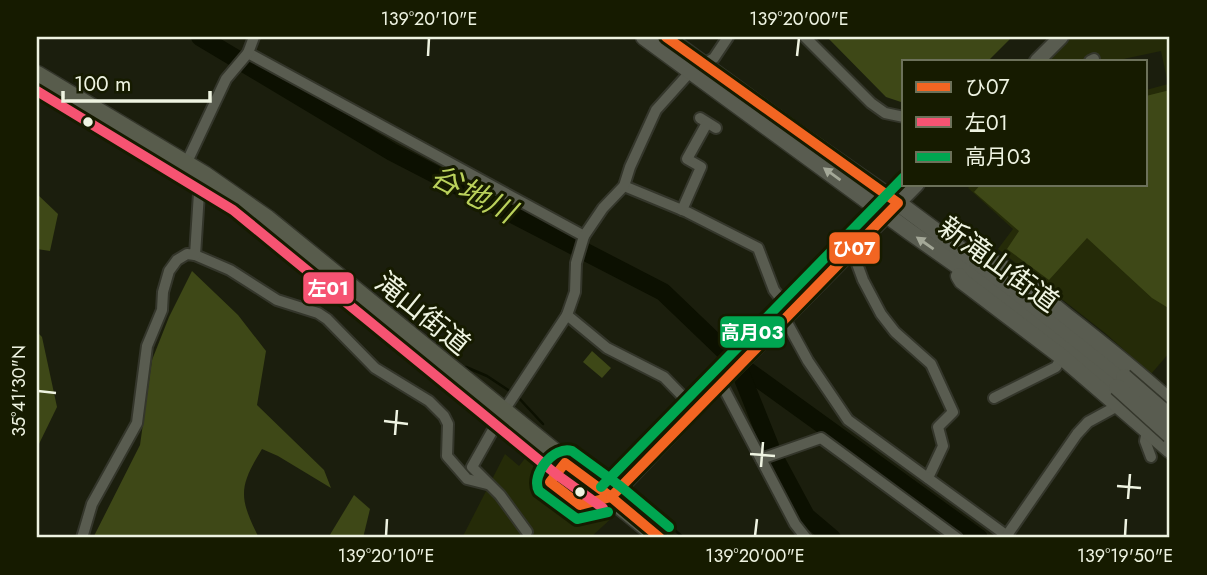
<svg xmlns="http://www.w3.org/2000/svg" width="1207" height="575" font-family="Jost,'Noto Sans JP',sans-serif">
  <rect width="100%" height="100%" fill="#1b1e0d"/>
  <!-- built -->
  <g fill="#252b08">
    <path d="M1072,37H1170V352L1151,374L1105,333L998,249L1013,229L968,188L972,184H1146V90L1168,84L1161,51L1114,61H1047Z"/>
    <path d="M534,447L616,514L590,538H462L505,454L519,466Z"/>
  </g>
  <!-- green -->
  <g fill="#3e4817">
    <path d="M827,37H1012L988,61H904V103L886,97Z"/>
    <path d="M1170,90V309L1152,298L1087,238L1049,280L1007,249L1019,231L974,192L981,184H1146V96Z"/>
    <path d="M37,194L58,214L50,251L37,249Z"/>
    <path d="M192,271L238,315L266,351L257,405L324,470L331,488L278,456L262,449C238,488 239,498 259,538H93L140,445L152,360L169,317Z"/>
    <path d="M37,332L42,337L57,407L37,448Z"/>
    <path d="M592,351L611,368L602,378L583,362Z"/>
    <path d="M354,495L370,509L363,538H328Z"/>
  </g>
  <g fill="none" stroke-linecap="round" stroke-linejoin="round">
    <!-- stream -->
    <g stroke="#0c1001" stroke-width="2.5">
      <path d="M466,367L487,376L511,392"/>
      <path d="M517,396L543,424"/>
      <path d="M642,502L684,538"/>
    </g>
    <!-- river -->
    <g stroke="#0c1001" stroke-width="18">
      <path d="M200,37L392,152L663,292L737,363L979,538"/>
      <path d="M737,364L770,446"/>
      <path d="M777,462L806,516L832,538"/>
    </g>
    <defs>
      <g id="minor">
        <path d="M805,37L871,103L885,113L904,117"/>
        <path d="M248,53L584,236"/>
        <path d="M1090,61L1094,59"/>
        <path d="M700,118L716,128"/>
        <path d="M186,164L226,79L248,53L254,37"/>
        <path d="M624,186L687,212L758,248L774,290L791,312"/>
        <path d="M682,210L701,167L687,159L707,123"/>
        <path d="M852,250L863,280L881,314L895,332L931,364L953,412L938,427L943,446L928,478"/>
        <path d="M195,255L230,270L277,300L318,313L327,319L375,368L429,401L444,416L448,424L447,456L467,479L487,484"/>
        <path d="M567,315L607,348L664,377L695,409"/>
        <path d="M785,319L808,361L848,420L1010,538"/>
        <path d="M721,383L795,524L806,538"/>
        <path d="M994,398L1056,367L1062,357"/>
        <path d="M1148,426L1145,441L1151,457"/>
        <path d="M761,459L821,438L957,538"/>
        <path d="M527,532L500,495L472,467L503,412L567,315L575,292L576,263L584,236L603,208L624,186L630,167L656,110L691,71L714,58L728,37"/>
        <path d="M82,538L92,504L137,423L147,346L162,310L163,292L169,271L177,260L187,254L195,255L199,193L204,175"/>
        <path d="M1005,538L1077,434L1088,422L1121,404"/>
      </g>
      <g id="tertiary">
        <path d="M1037,61L1061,37"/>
        <path d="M611,497L695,409L917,184"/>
      </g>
      <g id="secondary">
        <path d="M644,37L910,232L995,292L1117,387"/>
        <path d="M666,37L789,127L898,203L1003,281L1124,377"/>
        <path d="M983,257C1014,272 1040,295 1066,316C1102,344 1137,372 1170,402"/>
        <path d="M959,276L962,281L1062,357L1170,450"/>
      </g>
      <path id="trunk" d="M37,75L204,175L267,219L660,538"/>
    </defs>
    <!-- minor casing -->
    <use href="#minor" stroke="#34362b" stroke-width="14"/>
    <!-- tertiary casing -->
    <use href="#tertiary" stroke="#34362b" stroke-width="18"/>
    <!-- secondary casing -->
    <use href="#secondary" stroke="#34362b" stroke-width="19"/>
    <!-- trunk casing -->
    <use href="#trunk" stroke="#34362b" stroke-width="21"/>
    <!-- minor -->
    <use href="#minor" stroke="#595c50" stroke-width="10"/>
    <!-- tertiary -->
    <use href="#tertiary" stroke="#595c50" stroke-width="14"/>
    <!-- secondary -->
    <use href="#secondary" stroke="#595c50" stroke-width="16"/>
    <!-- trunk -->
    <use href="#trunk" stroke="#585c4c" stroke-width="18"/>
    <defs>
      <g id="secondary-bridge">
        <path d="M1124,377L1170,417"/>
        <path d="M1117,387L1170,435"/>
      </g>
    </defs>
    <!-- secondary-bridge casing -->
    <use href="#secondary-bridge" stroke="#34362b" stroke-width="19" stroke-linecap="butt"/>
    <!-- secondary-bridge -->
    <use href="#secondary-bridge" stroke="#595c50" stroke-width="16"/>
    <defs>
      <g id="bus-1">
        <path d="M565,463L611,497L580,505L550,482Z"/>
        <path d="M611,497L898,203L666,37"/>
        <path d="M611,497L660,538"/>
      </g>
      <path id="bus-2" d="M37,91L233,210L556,474L603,508"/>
      <g id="bus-3">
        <path d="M601,487L904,177"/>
        <path d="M608,512L577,519L539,491C530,475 554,445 572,451L620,486L669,527"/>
      </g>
    </defs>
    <!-- bus-1 casing -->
    <use href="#bus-1" stroke="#161b00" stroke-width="16"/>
    <!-- bus-2 casing -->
    <use href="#bus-2" stroke="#161b00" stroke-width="16"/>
    <!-- bus-3 casing -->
    <use href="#bus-3" stroke="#161b00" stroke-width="16"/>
    <!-- bus-1 -->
    <use href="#bus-1" stroke="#f26522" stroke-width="10"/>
    <!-- bus-2 -->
    <use href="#bus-2" stroke="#f65372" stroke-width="10"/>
    <!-- bus-3 -->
    <use href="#bus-3" stroke="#00a651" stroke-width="10"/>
  </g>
  <!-- one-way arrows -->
  <defs><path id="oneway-solid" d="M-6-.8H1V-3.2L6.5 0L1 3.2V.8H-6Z" transform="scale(1.75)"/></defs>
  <g fill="#a4a898">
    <use href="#oneway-solid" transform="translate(832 174) rotate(-144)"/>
    <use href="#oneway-solid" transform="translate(925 243) rotate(-145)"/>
  </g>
  <!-- ticks -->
  <path fill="none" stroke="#eef3e1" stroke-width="2.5" d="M428,56L429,38M797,56L799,38M38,391L56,393M384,421L408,424M395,435L397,410M750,454L775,456M761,467L763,442M1117,486L1141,488M1128,499L1130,474M386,536L387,519M755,536L757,519M1125,536L1126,519"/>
  <!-- markers -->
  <g fill="#eef3e1" stroke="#161b00" stroke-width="2.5">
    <circle cx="88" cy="122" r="6"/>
    <circle cx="580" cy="492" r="6"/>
  </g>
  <g text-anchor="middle" stroke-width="6" stroke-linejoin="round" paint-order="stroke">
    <!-- street labels -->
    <g font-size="28" fill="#eef3e1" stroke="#161b00">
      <text transform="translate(999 264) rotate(36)" y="10">新滝山街道</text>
      <text transform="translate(423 313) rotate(39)" y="10">滝山街道</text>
    </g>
    <!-- water labels -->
    <g font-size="30" font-style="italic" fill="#bad15b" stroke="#161b00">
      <text transform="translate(473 194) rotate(27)" y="10">谷地川</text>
    </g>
  </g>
  <g stroke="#161b00" stroke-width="2.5">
    <rect x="828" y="231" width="53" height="34" rx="7" fill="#f26522"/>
    <rect x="302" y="271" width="53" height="34" rx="7" fill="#f65372"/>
    <rect x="719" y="315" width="67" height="34" rx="7" fill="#00a651"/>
  </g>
  <g font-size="19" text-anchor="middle" font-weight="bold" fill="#fff">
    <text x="854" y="255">ひ07</text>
    <text x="328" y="295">左01</text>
    <text x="752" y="339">高月03</text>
  </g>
  <!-- border -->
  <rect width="1207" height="575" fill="none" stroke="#161b00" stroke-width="77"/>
  <!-- legend -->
  <rect x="902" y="60" width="245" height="126" fill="#161b00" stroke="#6c715a" stroke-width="2"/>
  <rect x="916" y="82" width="35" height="10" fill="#f26522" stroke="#6c715a" stroke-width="2"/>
  <text x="965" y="94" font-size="21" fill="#eef3e1">ひ07</text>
  <rect x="916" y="117" width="35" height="10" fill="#f65372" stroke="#6c715a" stroke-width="2"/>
  <text x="965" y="130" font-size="21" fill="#eef3e1">左01</text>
  <rect x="916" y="152" width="35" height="10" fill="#00a651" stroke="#6c715a" stroke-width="2"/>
  <text x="965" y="164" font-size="21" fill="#eef3e1">高月03</text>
  <!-- scale -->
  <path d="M63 91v10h147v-10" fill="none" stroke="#eef3e1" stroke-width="3.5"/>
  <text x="74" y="91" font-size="21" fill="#eef3e1" stroke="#161b00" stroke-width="5" paint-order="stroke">100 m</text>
  <rect x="38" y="38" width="1130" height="498" fill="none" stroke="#eef3e1" stroke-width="2.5"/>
  <g font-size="18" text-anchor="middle" fill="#eef3e1">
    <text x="429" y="25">139°20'10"E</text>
    <text x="799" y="25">139°20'00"E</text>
    <text transform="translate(19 391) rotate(-90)" y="6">35°41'30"N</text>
    <text x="386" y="562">139°20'10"E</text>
    <text x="755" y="562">139°20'00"E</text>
    <text x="1125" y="562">139°19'50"E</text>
  </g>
</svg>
